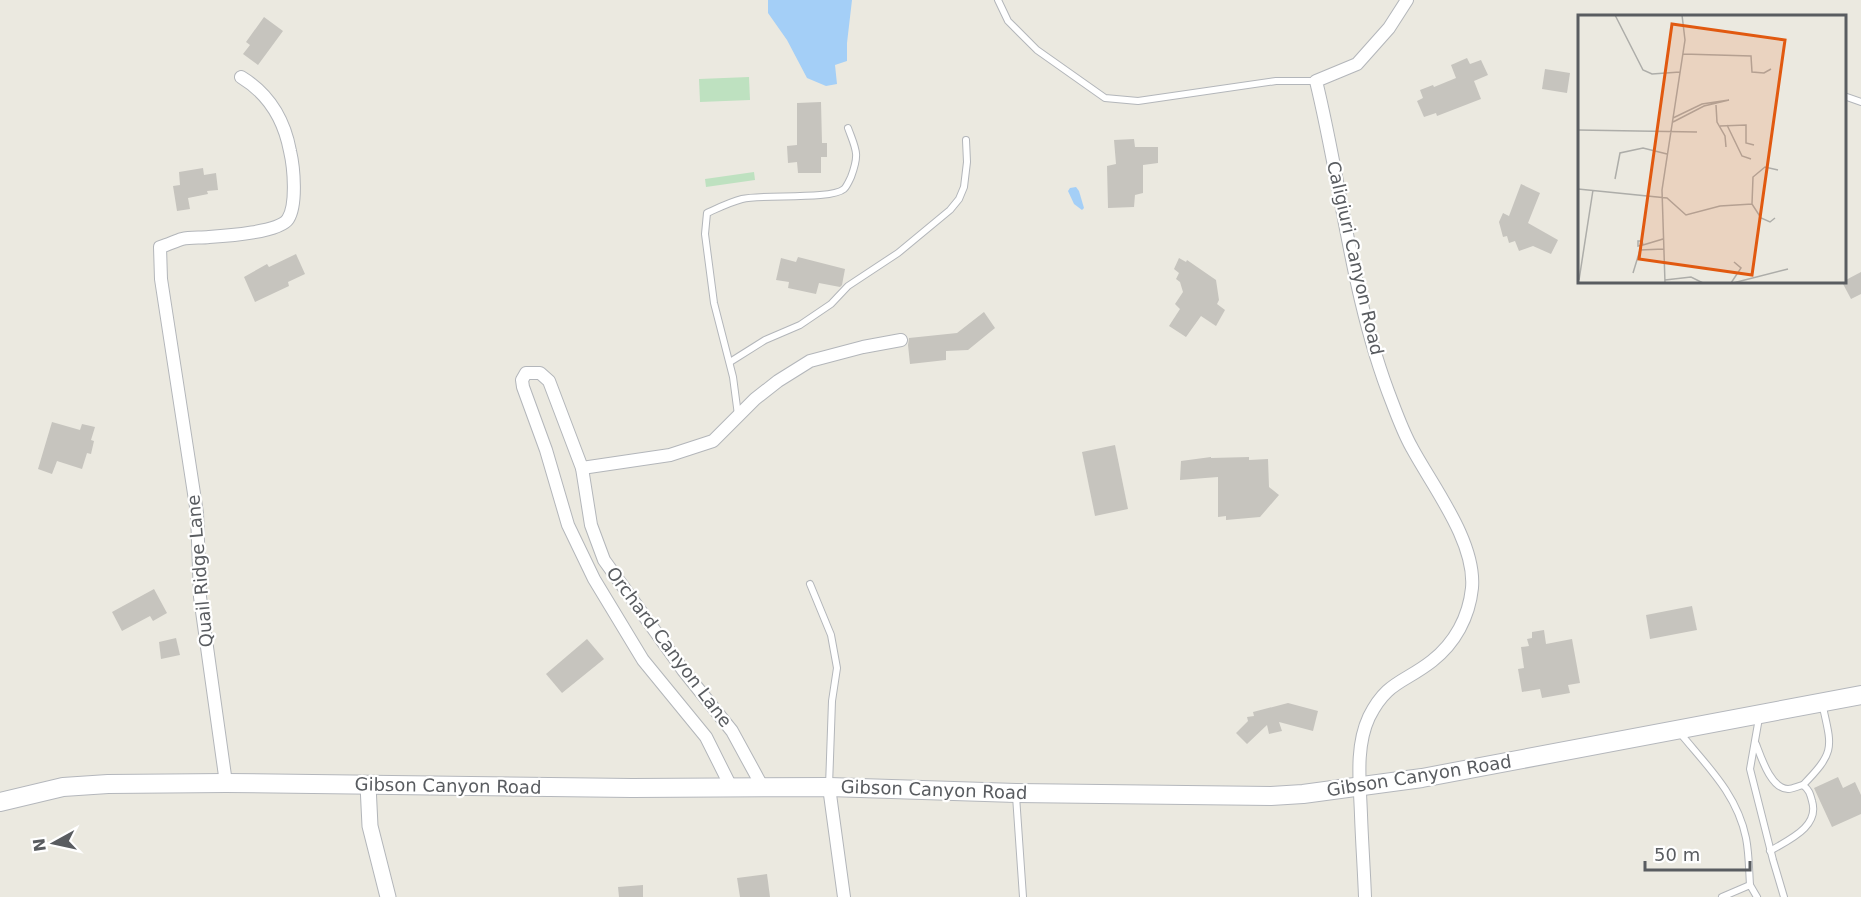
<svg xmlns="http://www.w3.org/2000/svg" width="1861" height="897" font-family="'DejaVu Sans',sans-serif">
  <rect width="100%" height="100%" fill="#ebe9e0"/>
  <!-- green -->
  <g fill="#bee1c0">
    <path d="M749,77L750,100L700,102L699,79Z"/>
    <path d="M754,172L755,180L706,187L705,179Z"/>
  </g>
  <!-- water -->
  <g fill="#a4cff7">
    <path d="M768,0H852L847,43V61L835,65L837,84L826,86L807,78L787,40L768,13Z"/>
    <path d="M1076,187L1079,191L1084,208L1082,210L1074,204L1068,191L1070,188Z"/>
  </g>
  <!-- building -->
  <g fill="#c6c4be">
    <path d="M264,17L283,31L258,65L243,54L250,45L246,42Z"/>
    <path d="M1467,58L1470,64L1481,60L1488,75L1474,81L1481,99L1437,116L1436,113L1424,117L1417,101L1423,98L1420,90L1433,85L1434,87L1456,78L1451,65Z"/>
    <path d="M1545,69L1570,73L1567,93L1542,89Z"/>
    <path d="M821,102L822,143H827V157H821V173H798L797,162L788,163L787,146L797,145V103Z"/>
    <path d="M1134,139L1135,147H1158V163L1143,165V193L1135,195L1134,207L1108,208L1107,166L1116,164L1114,140Z"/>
    <path d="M203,168L204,175L216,173L218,190L207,191L208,194L188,198L190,209L177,211L173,186L180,185L179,172Z"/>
    <path d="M1521,184L1540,193L1528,223L1558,240L1551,254L1533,246L1519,251L1515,241L1509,243L1507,236L1503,237L1499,222L1503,213L1509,216Z"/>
    <path d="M296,254L305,274L288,282L289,286L255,302L244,277L267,264L269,267Z"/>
    <path d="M798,257L845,269L842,285L840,287L819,283L816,294L788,288L789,282L776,280L781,258L796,262Z"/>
    <path d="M1179,258L1186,262L1187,260L1216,280L1219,300L1217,304L1225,310L1216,326L1201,316L1186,337L1169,326L1180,309L1175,304L1183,292L1180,282L1176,279L1179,273L1174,269Z"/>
    <path d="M1861,272V294L1851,299L1842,282Z"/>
    <path d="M984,312L995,328L968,350L946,351V360L910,364L908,345L909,338L957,333Z"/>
    <path d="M52,422L80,430L82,424L95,427L91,440L94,441L91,454L87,453L82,469L57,461L52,474L38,469Z"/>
    <path d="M1115,445L1128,509L1095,516L1082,452Z"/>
    <path d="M1211,457V458L1249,457V460L1268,459L1269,487L1279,495L1260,517L1226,520V516L1218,517V477L1180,480L1181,461Z"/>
    <path d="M154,589L167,613L153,621L150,616L122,631L112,612Z"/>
    <path d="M1692,606L1697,630L1650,639L1646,615Z"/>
    <path d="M1544,630L1546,644L1572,639L1580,683L1568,685L1570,693L1542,698L1540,689L1522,692L1518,669L1524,668L1521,647L1529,646L1527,639L1532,638V632Z"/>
    <path d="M176,638L180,655L161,659L159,642Z"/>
    <path d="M587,639L604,659L562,693L546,674Z"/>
    <path d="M1288,703L1318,711L1313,731L1279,722L1282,731L1269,734L1267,725L1247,744L1236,733L1248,721L1247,717L1254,716L1253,712Z"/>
    <path d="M1838,777L1843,788L1855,782L1861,795V814L1832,827L1814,788Z"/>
    <path d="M767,874L770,897H740L737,878Z"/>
    <path d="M643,885V897H619L618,887Z"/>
  </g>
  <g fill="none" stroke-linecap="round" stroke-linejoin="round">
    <defs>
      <g id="service">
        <path d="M998,0L1008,21L1037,50L1105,98L1138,101L1276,81H1316"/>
        <path d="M1844,96L1861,102"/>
        <path d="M730,362L765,340L800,325L831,304L848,286L898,253L950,210L959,199L964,187L967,162L966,140"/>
        <path d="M738,415L733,377L714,303L705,234L707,213C718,208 730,202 742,199C764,194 831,200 844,189C847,186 849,181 851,177C860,153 856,150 848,128"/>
        <path d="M810,584L831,635L837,668L832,701L829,786"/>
        <path d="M1759,718L1750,769L1773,860L1784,897"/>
        <path d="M1680,733C1707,766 1737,794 1746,838C1749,853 1749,870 1750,885"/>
        <path d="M1756,744C1761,757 1771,789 1788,789C1793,789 1798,786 1803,785C1809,790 1810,793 1812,801C1820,827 1788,840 1770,851"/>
        <path d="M1803,785C1836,751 1832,748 1822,703"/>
        <path d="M1016,796L1023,897"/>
        <path d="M1722,897L1750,885L1757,897"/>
      </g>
      <g id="minor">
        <path d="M582,468L670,455L713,441L755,399L778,381L810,361L863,347L901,340"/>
        <path d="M226,783L200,597L197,513L161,279L160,247C168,245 175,241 182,239C190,237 201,238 209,237C226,236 280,232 288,219C297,205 294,168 290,151C284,119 269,94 241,77"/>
        <path d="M731,787L706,737L643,660L594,579L568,525L546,450L523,387L522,380L526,373H540L549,381L582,468L591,525L604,560L683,670L732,731L762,786"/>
        <path d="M829,787L844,897"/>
        <path d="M1365,897C1364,870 1362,843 1361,815C1360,784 1355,747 1369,717C1387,681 1404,683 1432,661C1455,643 1469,617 1472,588C1476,542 1433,487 1412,448C1404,434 1398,418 1392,402C1352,301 1342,187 1316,81L1357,64L1389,28L1407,0"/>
      </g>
      <path id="tertiary" d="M368,785L370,826L388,897"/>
      <path id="secondary" d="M0,802L63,787L108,784L226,783L632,788L829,787L1016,793L1271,796L1303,794L1422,778L1861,695"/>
    </defs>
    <!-- service casing -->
    <use href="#service" stroke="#b3b6ba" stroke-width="8"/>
    <!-- minor casing -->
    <use href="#minor" stroke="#b3b6ba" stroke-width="14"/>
    <!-- tertiary casing -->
    <use href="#tertiary" stroke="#b3b6ba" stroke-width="17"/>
    <!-- secondary casing -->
    <use href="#secondary" stroke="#b4b7bc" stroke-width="20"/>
    <!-- service -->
    <use href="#service" stroke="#fff" stroke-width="6"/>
    <!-- minor -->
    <use href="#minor" stroke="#fff" stroke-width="12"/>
    <!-- tertiary -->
    <use href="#tertiary" stroke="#fff" stroke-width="15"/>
    <!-- secondary -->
    <use href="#secondary" stroke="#fff" stroke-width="18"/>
  </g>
  <g text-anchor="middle" stroke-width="4.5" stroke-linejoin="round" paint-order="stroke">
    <!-- street labels -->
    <g font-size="18" fill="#595c60" stroke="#fff">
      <text transform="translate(1355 258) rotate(77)" y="6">Caligiuri Canyon Road</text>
      <text transform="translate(200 571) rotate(-95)" y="6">Quail Ridge Lane</text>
      <text transform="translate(669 647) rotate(53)" y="6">Orchard Canyon Lane</text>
      <text transform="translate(1419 776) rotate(-9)" y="6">Gibson Canyon Road</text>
      <text transform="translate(448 786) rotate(1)" y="6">Gibson Canyon Road</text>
      <text transform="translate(934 790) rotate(2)" y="6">Gibson Canyon Road</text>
    </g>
  </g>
  <!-- overview -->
  <g transform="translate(1578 15)">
    <rect width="268" height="268" fill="#ebe9e0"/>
    <path fill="none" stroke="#adada9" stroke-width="1.5" d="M37,0L65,55L74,59L102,57M105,39L173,41L174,57L186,58L193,54M138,90L139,107L147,121L148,132M95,107L126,91L151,85L124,89L95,103M149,110L164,141L173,144M142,111L168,110V128L176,130M0,115L119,117M37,164L42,138L65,133L89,139M0,174L89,183L108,200L142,191L174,189L183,203L192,207L197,203M174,189L175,162L187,152L200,155M60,226H64L65,230L60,231ZM65,230L85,224M55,258L62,235L86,234M1,265L15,175M87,265L113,262L125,268M87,268L84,175L107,25L104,0M153,268L163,253L156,247M155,268L210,254"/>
    <path fill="#e15910" fill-opacity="0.15" stroke="#e15910" stroke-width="3" d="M94,9L207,25L174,260L61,244Z"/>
    <rect width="268" height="268" fill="none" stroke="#595c60" stroke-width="3"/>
  </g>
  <!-- north arrow -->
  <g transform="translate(54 843) rotate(262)" stroke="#ffffff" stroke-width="4.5" paint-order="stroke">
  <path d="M0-4.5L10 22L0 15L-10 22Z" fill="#595c60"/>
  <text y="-9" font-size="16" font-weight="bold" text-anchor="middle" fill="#595c60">N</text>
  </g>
  <!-- scale -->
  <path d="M1645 861v9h105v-9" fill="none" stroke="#595c60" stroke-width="3"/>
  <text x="1654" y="861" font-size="18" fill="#595c60" stroke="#ffffff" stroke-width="4.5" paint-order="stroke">50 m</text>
</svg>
